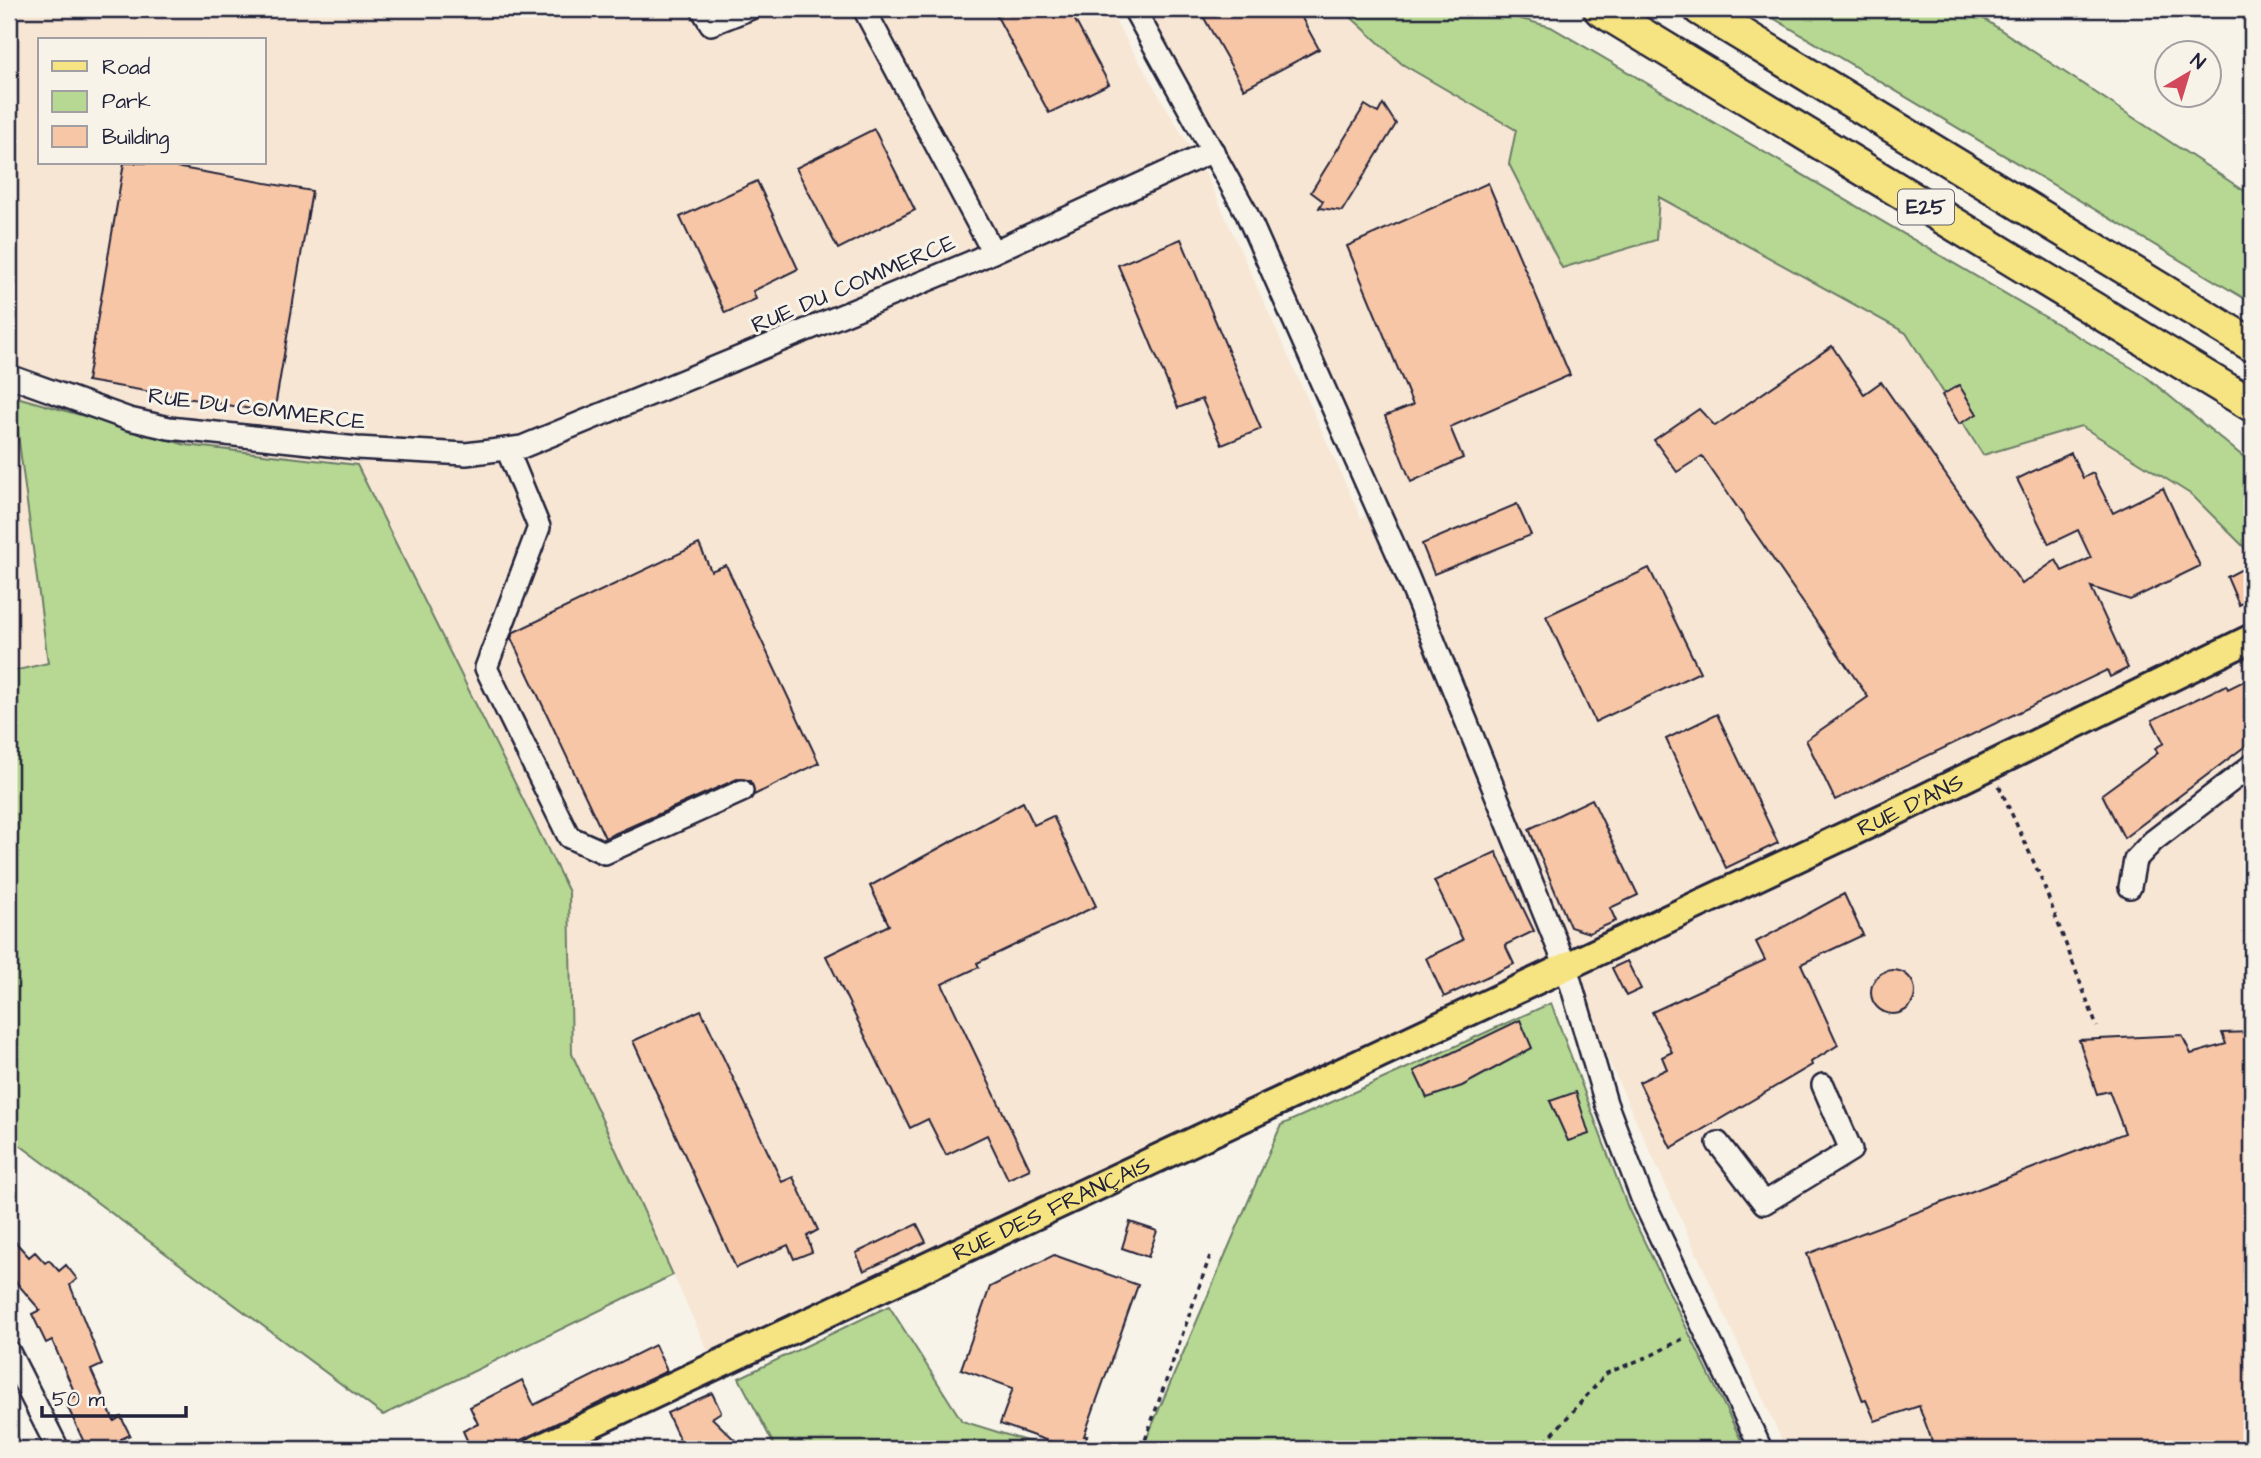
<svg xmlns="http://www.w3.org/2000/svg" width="2261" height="1458" font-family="'Architects Daughter',sans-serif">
  <rect width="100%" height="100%" fill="#f7f3e8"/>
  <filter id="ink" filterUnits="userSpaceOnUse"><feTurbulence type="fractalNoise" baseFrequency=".0143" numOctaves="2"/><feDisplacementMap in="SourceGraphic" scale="14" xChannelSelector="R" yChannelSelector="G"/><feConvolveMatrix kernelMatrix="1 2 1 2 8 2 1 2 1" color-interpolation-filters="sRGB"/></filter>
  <g filter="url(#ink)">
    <!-- built -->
    <g fill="#f7e6d4" fill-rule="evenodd">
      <path d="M9,9H1108L1208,178L1361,518L1387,507L1138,9H1342L1402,64L1516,130L1658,197L1907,335L1983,455L2081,426L2192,495L2252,555V624L714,1364L572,1054L9,1093ZM40,40H264V163H40Z"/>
      <path d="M2252,653V1449H1786L1566,967Z"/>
    </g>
    <!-- green -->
    <g fill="#b6d893" stroke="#6c7d67" stroke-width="2">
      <path d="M1342,9H1485L1551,27L2144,375L2252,464V555L2192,495L2081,426L1983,455L1906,333L1659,197L1656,240L1562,268L1509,164L1516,130L1402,64Z"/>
      <path d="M1758,9H1969L2252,196V303Z"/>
      <path d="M13,396L186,445L357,465L569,892L572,1054L673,1275L383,1415L9,1137V672L48,663Z"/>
      <path d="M1551,1003L1628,1208L1742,1442L1727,1449H1142L1281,1125Z"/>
      <path d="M889,1306L962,1421L1052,1449H776L739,1378Z"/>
    </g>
    <!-- building -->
    <g fill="#f7c6a6" stroke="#22223b" stroke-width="2">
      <path d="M993,9H1069L1109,84L1049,113Z"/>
      <path d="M1199,9H1297L1319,49L1244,89Z"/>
      <path d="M1383,104L1396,124L1342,211L1319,208L1323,201L1311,192L1365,105L1378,113Z"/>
      <path d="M874,129L915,210L838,249L796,168Z"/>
      <path d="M124,163H152L312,191L274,413L87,381Z"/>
      <path d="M757,181L798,269L753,291L756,299L725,313L680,217Z"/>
      <path d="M1488,183L1570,375L1450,427L1463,458L1411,482L1385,416L1413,405L1347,246Z"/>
      <path d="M1181,239L1261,429L1222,445L1202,399L1178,408L1118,265Z"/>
      <path d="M1832,346L1864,394L1881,382L2022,584L2056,560L2062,571L2091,558L2078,530L2049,544L2017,479L2071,453L2083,478L2093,473L2113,513L2163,488L2200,566L2130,600L2091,587L2128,668L2110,677L2107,670L1835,800L1806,740L1868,697L1702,456L1677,472L1654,440L1699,409L1715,426Z"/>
      <path d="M1959,385L1977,414L1959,424L1942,395Z"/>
      <path d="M1517,504L1531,535L1434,574L1422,544Z"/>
      <path d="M699,544L711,571L726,565L819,763L754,795L750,781L737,779L605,838L511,638L514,632Z"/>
      <path d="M2246,567L2252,578V598L2239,605L2227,577Z"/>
      <path d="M1649,568L1700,672L1595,722L1546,616Z"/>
      <path d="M2252,677V741L2124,838L2102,794L2158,753L2155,748L2164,743L2152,720L2226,685L2228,689Z"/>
      <path d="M1717,714L1778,843L1726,868L1666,739Z"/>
      <path d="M1592,799L1638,895L1610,908L1616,921L1589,933L1570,927L1529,829Z"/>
      <path d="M1023,802L1034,825L1053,816L1096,906L977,963L979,967L942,984L1030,1169L1008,1179L987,1135L946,1155L928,1119L910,1128L826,956L889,925L870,886Z"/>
      <path d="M1496,852L1534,931L1505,945L1514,964L1444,997L1426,958L1463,940L1434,881Z"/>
      <path d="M1844,894L1863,935L1801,964L1838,1045L1811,1062L1812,1065L1671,1148L1639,1082L1667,1069L1662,1057L1672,1052L1652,1012L1765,960L1756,942Z"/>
      <path d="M1627,961L1641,989L1626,996L1612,968Z"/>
      <circle cx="1893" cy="992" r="22"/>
      <path d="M701,1010L782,1182L793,1177L818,1230L807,1236L812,1252L794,1259L788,1245L736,1268L633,1041Z"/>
      <path d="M1520,1020L1532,1048L1462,1086L1427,1098L1414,1071Z"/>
      <path d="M2252,1032V1449H1935L1919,1406L1875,1421L1866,1400L1863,1401L1807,1254L2125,1133L2109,1091L2097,1094L2079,1040L2182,1035L2191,1054L2226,1044L2222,1033Z"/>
      <path d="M1576,1092L1589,1134L1568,1141L1550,1101Z"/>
      <path d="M1130,1222L1157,1231L1148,1257L1122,1248Z"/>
      <path d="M917,1224L926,1242L864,1271L856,1253Z"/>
      <path d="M9,1235L29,1257L35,1252L45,1263L49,1260L59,1271L66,1265L77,1279L70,1285L102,1365L91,1370L114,1421L121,1417L130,1435L121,1439L126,1449H87L65,1401L76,1396L52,1340L46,1343L32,1314L40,1310L9,1274Z"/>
      <path d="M1054,1255L1138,1285L1084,1436H1087L1082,1449H1071L1000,1424L1013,1388L961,1369L990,1287Z"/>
      <path d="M655,1345L667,1371L502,1449H471L463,1431L478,1424L470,1407L522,1380L534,1405Z"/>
      <path d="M712,1393L721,1412L712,1418L744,1449L718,1443L704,1449H684L667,1413Z"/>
    </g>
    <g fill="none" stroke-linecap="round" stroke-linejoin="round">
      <defs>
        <g id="minor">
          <path d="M702,9L711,24L749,9"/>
          <path d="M864,9L993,252"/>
          <path d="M1134,9L1246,212L1407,575L1566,967L1606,1103L1642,1198L1761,1449"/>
          <path d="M9,376L129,419L169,428L357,448L466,454L522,447L969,263L1213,151"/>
          <path d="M507,449L539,527L486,668L569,837L605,853L742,791"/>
          <path d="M2130,887L2135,860L2153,841L2252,765"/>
          <path d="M1718,1143L1764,1203L1851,1150L1823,1085"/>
          <path d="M9,1352L58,1449"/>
        </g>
        <g id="major">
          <path id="s1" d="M538,1449L1889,815L2252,638"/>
        </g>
        <g id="highway">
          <path d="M1600,9L2252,405"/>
          <path d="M1700,9L2252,345"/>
        </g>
      </defs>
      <!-- minor casing -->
      <use href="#minor" stroke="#22223b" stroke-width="26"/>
      <!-- major casing -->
      <use href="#major" stroke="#22223b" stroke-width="32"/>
      <!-- highway casing -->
      <use href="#highway" stroke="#22223b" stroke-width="37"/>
      <!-- path -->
      <g stroke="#22223b" stroke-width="3.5" stroke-dasharray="5 5" stroke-linecap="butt">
        <path d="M1999,786L2041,878L2097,1027"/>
        <path d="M1142,1449L1210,1256"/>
        <path d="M1539,1449L1607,1373L1652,1355L1686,1337"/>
      </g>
      <!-- minor -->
      <use href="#minor" stroke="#f7f3e8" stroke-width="21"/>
      <!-- major -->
      <use href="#major" stroke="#f6e381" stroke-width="26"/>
      <!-- highway -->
      <use href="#highway" stroke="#f6e381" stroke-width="32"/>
    </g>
  </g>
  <g text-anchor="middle" stroke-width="6" stroke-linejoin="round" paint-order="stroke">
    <!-- shield labels -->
    <rect fill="#f7f3e8" stroke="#62616f" stroke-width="2" x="1898" y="189.5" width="56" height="35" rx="5"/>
    <g font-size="21" font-weight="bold" fill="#22223b">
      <text x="1926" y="214">E25</text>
    </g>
    <!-- street labels -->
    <g font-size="23" fill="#22223b" stroke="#f7f3e8">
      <text transform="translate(853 283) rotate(-23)" y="8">RUE DU COMMERCE</text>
      <text transform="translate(257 408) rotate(7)" y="8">RUE DU COMMERCE</text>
      <text dy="8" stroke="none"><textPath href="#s1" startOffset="1516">RUE D'ANS</textPath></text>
      <text dy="8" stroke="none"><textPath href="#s1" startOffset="567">RUE DES FRANÇAIS</textPath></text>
    </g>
  </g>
  <!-- margin -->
  <rect width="2261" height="1458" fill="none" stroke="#f7f3e8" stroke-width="35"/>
  <rect x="18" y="18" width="2226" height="1423" fill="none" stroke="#22223b" stroke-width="2.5" filter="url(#ink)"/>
  <!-- legend -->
  <rect x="38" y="38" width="228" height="126" fill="#f7f3e8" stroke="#a29fa3" stroke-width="2"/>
  <rect x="52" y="61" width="35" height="10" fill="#f6e381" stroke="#a29fa3" stroke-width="2"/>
  <text x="102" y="74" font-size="21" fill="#22223b">Road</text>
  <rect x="52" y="91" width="35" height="21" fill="#b6d893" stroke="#a29fa3" stroke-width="2"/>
  <text x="102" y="108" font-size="21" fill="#22223b">Park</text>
  <rect x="52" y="126" width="35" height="21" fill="#f7c6a6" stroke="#a29fa3" stroke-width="2"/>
  <text x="102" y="144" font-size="21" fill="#22223b">Building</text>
  <!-- north arrow -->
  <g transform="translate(2188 74) rotate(38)"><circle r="33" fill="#f7f3e8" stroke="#a29fa3" stroke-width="2"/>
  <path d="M0-5L12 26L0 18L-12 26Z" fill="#d1495b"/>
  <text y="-10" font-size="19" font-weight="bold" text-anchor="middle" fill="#22223b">N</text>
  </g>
  <!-- scale -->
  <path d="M42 1406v10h144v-10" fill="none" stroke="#22223b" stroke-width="3.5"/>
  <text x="52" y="1406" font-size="21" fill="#22223b" stroke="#f7f3e8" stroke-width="5" paint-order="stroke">50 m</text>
</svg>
